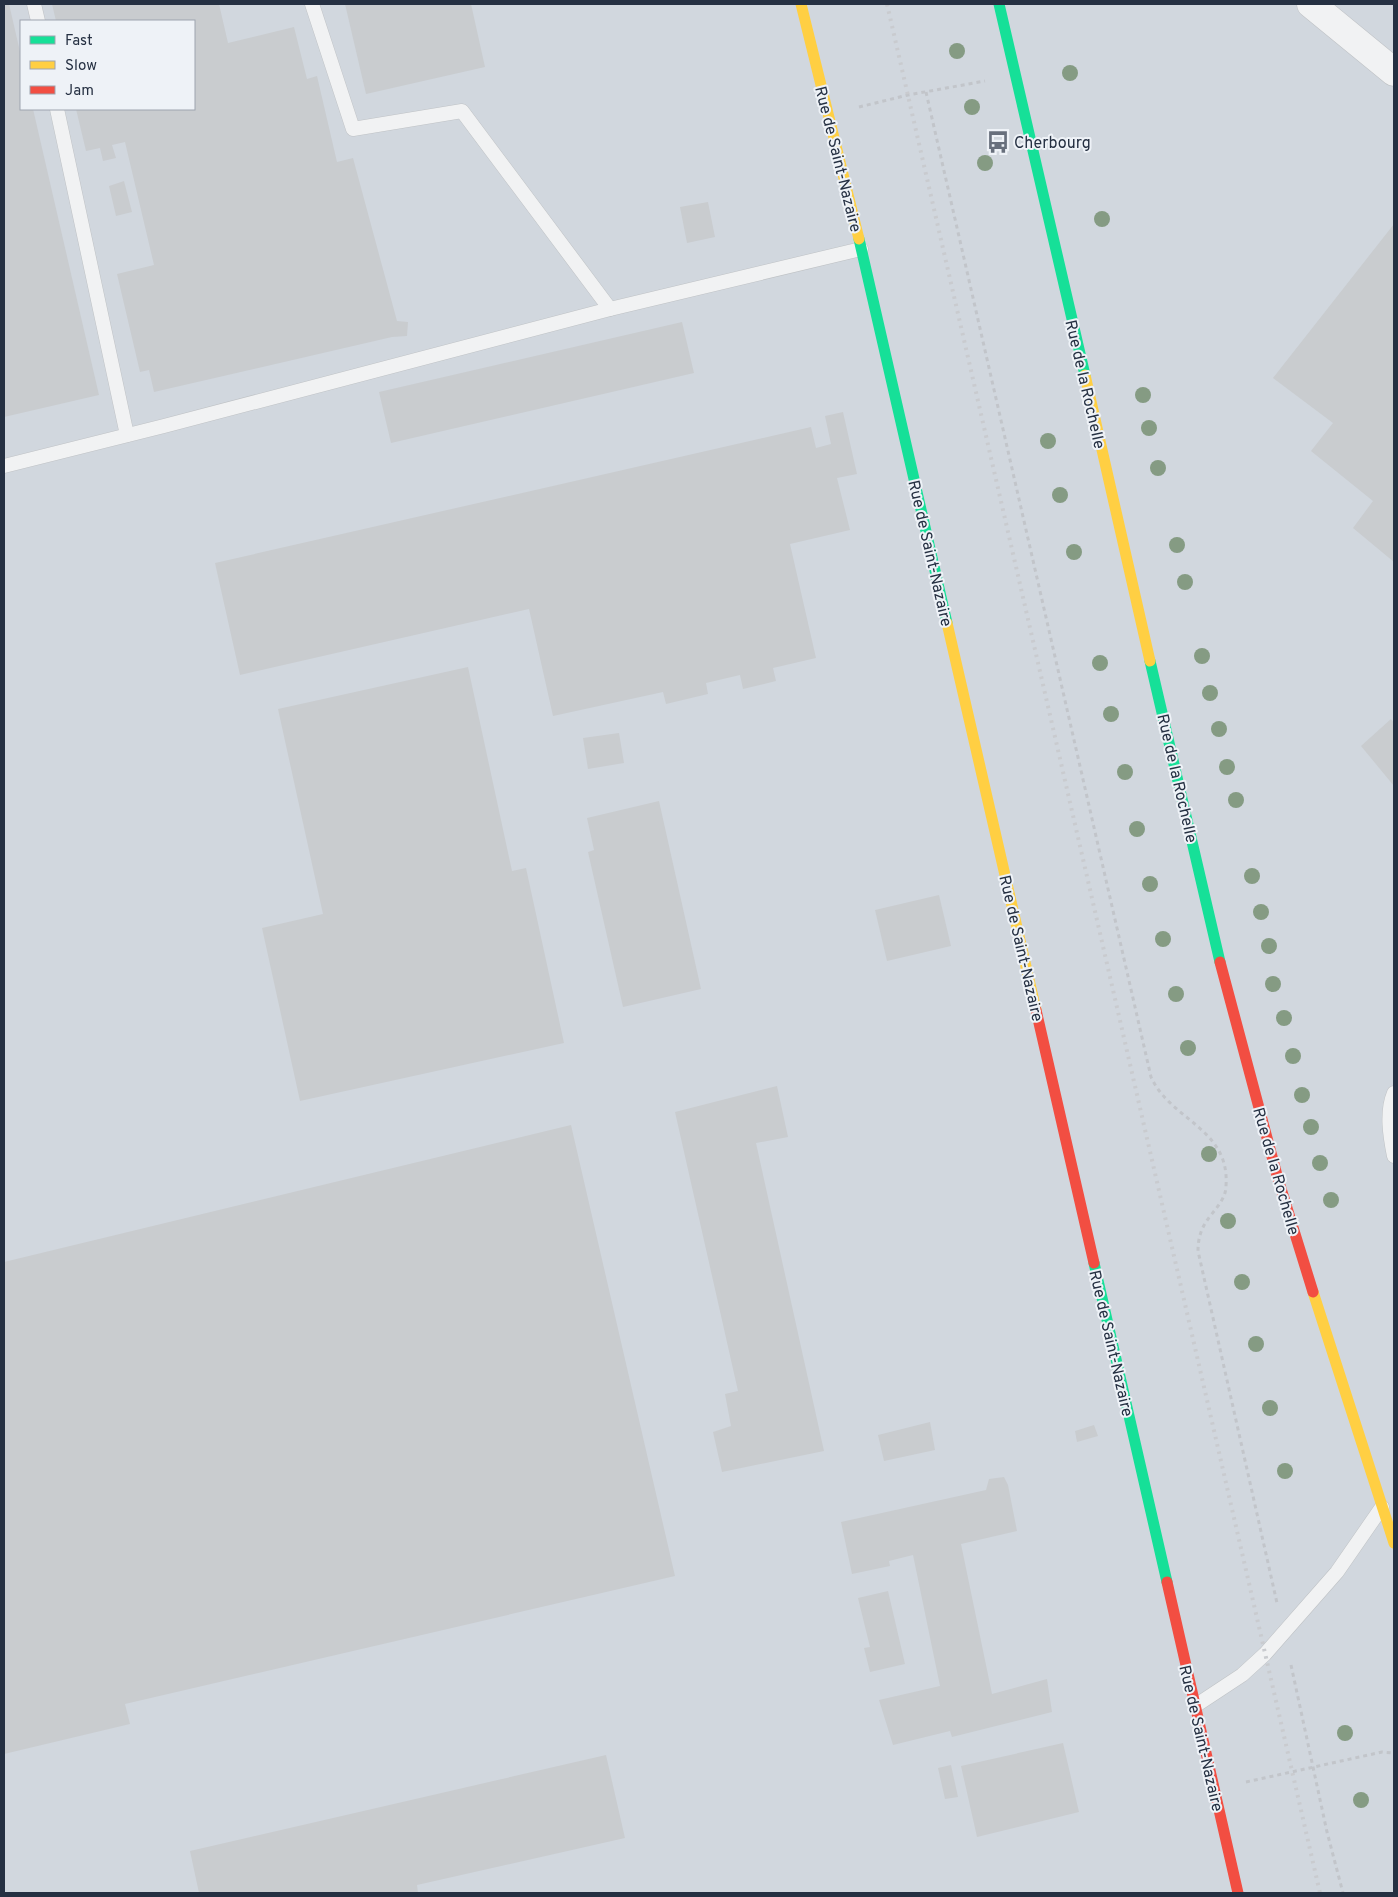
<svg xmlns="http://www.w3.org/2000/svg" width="1398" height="1897" font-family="Overpass,sans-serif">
  <rect width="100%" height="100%" fill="#e1e4e7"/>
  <!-- built -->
  <path fill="#d1d7de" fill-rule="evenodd" d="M4,4H1394V1893H4ZM21,21H194V109H21Z"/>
  <!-- building -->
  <g fill="#c9cccf">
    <path d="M4,4H9L21,56V109H33L99,395L4,417Z"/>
    <path d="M52,4H219L228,43L294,27L307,79L317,76L337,162L353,158L397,321L408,322L407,336L392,337L154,392L149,370L140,372L117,274L154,265L125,142L112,145L116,158L103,161L100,148L86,151L76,109H194V21H56Z"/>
    <path d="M345,4H471L485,67L366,94Z"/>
    <path d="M124,181L132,212L116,216L109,186Z"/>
    <path d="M708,202L715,237L687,243L680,207Z"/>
    <path d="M1394,224V562L1353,528L1373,501L1311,451L1333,423L1273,378Z"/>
    <path d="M682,322L694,373L391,443L379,392Z"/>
    <path d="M843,412L857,474L837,478L850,530L790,544L816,658L773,668L776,681L743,689L740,675L706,683L708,694L666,704L663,692L553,716L529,609L240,675L215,563L811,427L816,448L831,444L825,416Z"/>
    <path d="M468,667L512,871L526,868L564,1043L300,1101L262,928L323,914L278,709Z"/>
    <path d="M1391,719L1394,723V786L1361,746Z"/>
    <path d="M619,733L624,763L588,769L583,738Z"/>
    <path d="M659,801L701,989L623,1007L588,852L594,850L587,818Z"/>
    <path d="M939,895L951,946L887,961L875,910Z"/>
    <path d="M777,1086L788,1137L756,1143L824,1451L722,1472L713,1432L731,1426L725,1394L738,1391L675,1112Z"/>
    <path d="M571,1125L675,1576L125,1704L130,1724L4,1754V1262Z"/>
    <path d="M930,1422L935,1450L884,1461L878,1435Z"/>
    <path d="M1094,1425L1098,1436L1077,1442L1075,1431Z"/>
    <path d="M1004,1477L1008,1485L1017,1531L961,1544L992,1694L1047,1679L1052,1712L952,1737L950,1731L893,1745L879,1700L940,1686L913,1555L889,1561L890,1566L852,1574L841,1522L986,1490L989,1479Z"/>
    <path d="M888,1591L905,1664L870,1672L864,1648L870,1647L858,1598Z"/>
    <path d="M1063,1743L1079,1812L977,1837L961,1766Z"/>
    <path d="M606,1755L625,1838L417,1885L418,1893H199L190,1851Z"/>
    <path d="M951,1765L958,1797L945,1799L938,1768Z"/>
  </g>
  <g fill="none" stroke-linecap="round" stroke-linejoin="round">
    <defs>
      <g id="lane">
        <path d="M34,4L38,21"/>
        <path d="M312,4L353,129L462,111L610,309"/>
        <path d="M57,109L127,435"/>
        <path d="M4,466L164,426L610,309L861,249"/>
        <path d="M1394,1093C1386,1112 1390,1136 1394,1156"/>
        <path d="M1195,1706L1242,1675L1265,1654L1337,1572L1382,1507"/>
      </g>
      <path id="street" d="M1311,4L1394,72"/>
    </defs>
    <!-- lane casing -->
    <use href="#lane" stroke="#bfc2c5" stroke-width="15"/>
    <!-- street casing -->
    <use href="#street" stroke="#bfc2c5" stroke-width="29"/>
    <!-- path -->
    <g stroke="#c2c5ca" stroke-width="3" stroke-dasharray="4 4" stroke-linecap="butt">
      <path d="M926,92L1151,1077C1171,1121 1230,1128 1226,1186C1226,1200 1213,1211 1206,1222C1200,1231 1198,1241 1198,1251L1277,1603"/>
      <path d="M859,107L908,95L985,81"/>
      <path d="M1291,1665L1327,1832L1343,1893"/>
      <path d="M1246,1782L1382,1752L1394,1753"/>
    </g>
    <!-- lane -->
    <use href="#lane" stroke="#f1f2f3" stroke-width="14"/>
    <!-- street -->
    <use href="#street" stroke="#f1f2f3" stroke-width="28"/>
    <!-- fast -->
    <g stroke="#16e098" stroke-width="11">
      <path d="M999,4L1085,375"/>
      <path d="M859,239L947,623"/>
      <path d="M1150,661L1220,962"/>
      <path d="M1094,1263L1167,1582"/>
    </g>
    <!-- slow -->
    <g stroke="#ffcf43" stroke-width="11">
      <path d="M801,4L859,239"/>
      <path d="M1085,375L1150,661"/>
      <path d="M947,623L1036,1010"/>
      <path d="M1313,1292L1394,1543"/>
    </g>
    <!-- jam -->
    <g stroke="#f24e42" stroke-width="11">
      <path d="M1220,962L1278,1179L1313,1292"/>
      <path d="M1036,1010L1094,1263"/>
      <path d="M1167,1582L1238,1893"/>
    </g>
    <!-- rail -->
    <path stroke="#c9cbcf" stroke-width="4" stroke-dasharray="2.5 5" stroke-linecap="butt" d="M887,4L1320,1893"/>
  </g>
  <!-- trees -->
  <g fill="#859b83">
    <circle cx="957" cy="51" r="8"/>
    <circle cx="1070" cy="73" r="8"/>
    <circle cx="972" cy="107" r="8"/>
    <circle cx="985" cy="163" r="8"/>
    <circle cx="1102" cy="219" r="8"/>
    <circle cx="1143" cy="395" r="8"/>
    <circle cx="1149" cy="428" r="8"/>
    <circle cx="1048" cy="441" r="8"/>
    <circle cx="1158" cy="468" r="8"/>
    <circle cx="1060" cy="495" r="8"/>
    <circle cx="1177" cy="545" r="8"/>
    <circle cx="1074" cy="552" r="8"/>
    <circle cx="1185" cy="582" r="8"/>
    <circle cx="1202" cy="656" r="8"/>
    <circle cx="1100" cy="663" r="8"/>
    <circle cx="1210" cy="693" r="8"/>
    <circle cx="1111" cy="714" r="8"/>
    <circle cx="1219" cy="729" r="8"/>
    <circle cx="1227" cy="767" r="8"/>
    <circle cx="1125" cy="772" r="8"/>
    <circle cx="1236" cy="800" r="8"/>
    <circle cx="1137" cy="829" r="8"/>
    <circle cx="1252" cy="876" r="8"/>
    <circle cx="1150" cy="884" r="8"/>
    <circle cx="1261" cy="912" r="8"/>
    <circle cx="1163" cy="939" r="8"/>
    <circle cx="1269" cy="946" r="8"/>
    <circle cx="1273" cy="984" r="8"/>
    <circle cx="1176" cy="994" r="8"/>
    <circle cx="1284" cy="1018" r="8"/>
    <circle cx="1188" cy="1048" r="8"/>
    <circle cx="1293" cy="1056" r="8"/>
    <circle cx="1302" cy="1095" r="8"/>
    <circle cx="1311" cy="1127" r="8"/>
    <circle cx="1209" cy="1154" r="8"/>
    <circle cx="1320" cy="1163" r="8"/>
    <circle cx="1331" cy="1200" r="8"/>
    <circle cx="1228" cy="1221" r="8"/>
    <circle cx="1242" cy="1282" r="8"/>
    <circle cx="1256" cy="1344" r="8"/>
    <circle cx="1270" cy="1408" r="8"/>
    <circle cx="1285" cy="1471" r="8"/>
    <circle cx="1345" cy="1733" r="8"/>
    <circle cx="1361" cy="1800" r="8"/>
  </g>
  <!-- icons -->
  <defs>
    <symbol id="bus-bare" viewBox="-9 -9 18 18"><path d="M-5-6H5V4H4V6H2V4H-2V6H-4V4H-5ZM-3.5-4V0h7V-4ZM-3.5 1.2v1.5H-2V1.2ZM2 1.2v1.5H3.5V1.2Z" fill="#676f7c" stroke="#eef2f7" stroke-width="2.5" paint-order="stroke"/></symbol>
  </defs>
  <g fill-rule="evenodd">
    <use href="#bus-bare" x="982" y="126" width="32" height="32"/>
  </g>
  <g text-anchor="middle" stroke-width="4" stroke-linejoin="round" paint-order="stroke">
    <!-- poi labels -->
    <g font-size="16" fill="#253042" stroke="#eef2f7" text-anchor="start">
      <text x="1014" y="148">Cherbourg</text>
    </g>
    <!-- street labels -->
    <g font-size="16" fill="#253042" stroke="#eef2f7">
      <text transform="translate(839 159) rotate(76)" y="6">Rue de Saint-Nazaire</text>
      <text transform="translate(1086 384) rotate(77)" y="6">Rue de la Rochelle</text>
      <text transform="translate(931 553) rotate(77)" y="6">Rue de Saint-Nazaire</text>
      <text transform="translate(1178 778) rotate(77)" y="6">Rue de la Rochelle</text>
      <text transform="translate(1022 948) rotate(77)" y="6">Rue de Saint-Nazaire</text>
      <text transform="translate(1277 1171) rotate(74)" y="6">Rue de la Rochelle</text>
      <text transform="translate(1112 1343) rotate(77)" y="6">Rue de Saint-Nazaire</text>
      <text transform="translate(1202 1738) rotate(77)" y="6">Rue de Saint-Nazaire</text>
    </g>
  </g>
  <!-- border -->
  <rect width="1398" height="1897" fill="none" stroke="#253042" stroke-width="10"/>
  <!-- legend -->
  <rect x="20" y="20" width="175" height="90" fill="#eef2f7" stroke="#9ea4af"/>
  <rect x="30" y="36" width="25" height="8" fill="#16e098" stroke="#9ea4af"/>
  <text x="65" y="45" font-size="15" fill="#253042">Fast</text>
  <rect x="30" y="61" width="25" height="8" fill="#ffcf43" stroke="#9ea4af"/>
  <text x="65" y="70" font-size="15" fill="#253042">Slow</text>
  <rect x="30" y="86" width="25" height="8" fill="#f24e42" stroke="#9ea4af"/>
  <text x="65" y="95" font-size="15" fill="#253042">Jam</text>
</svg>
